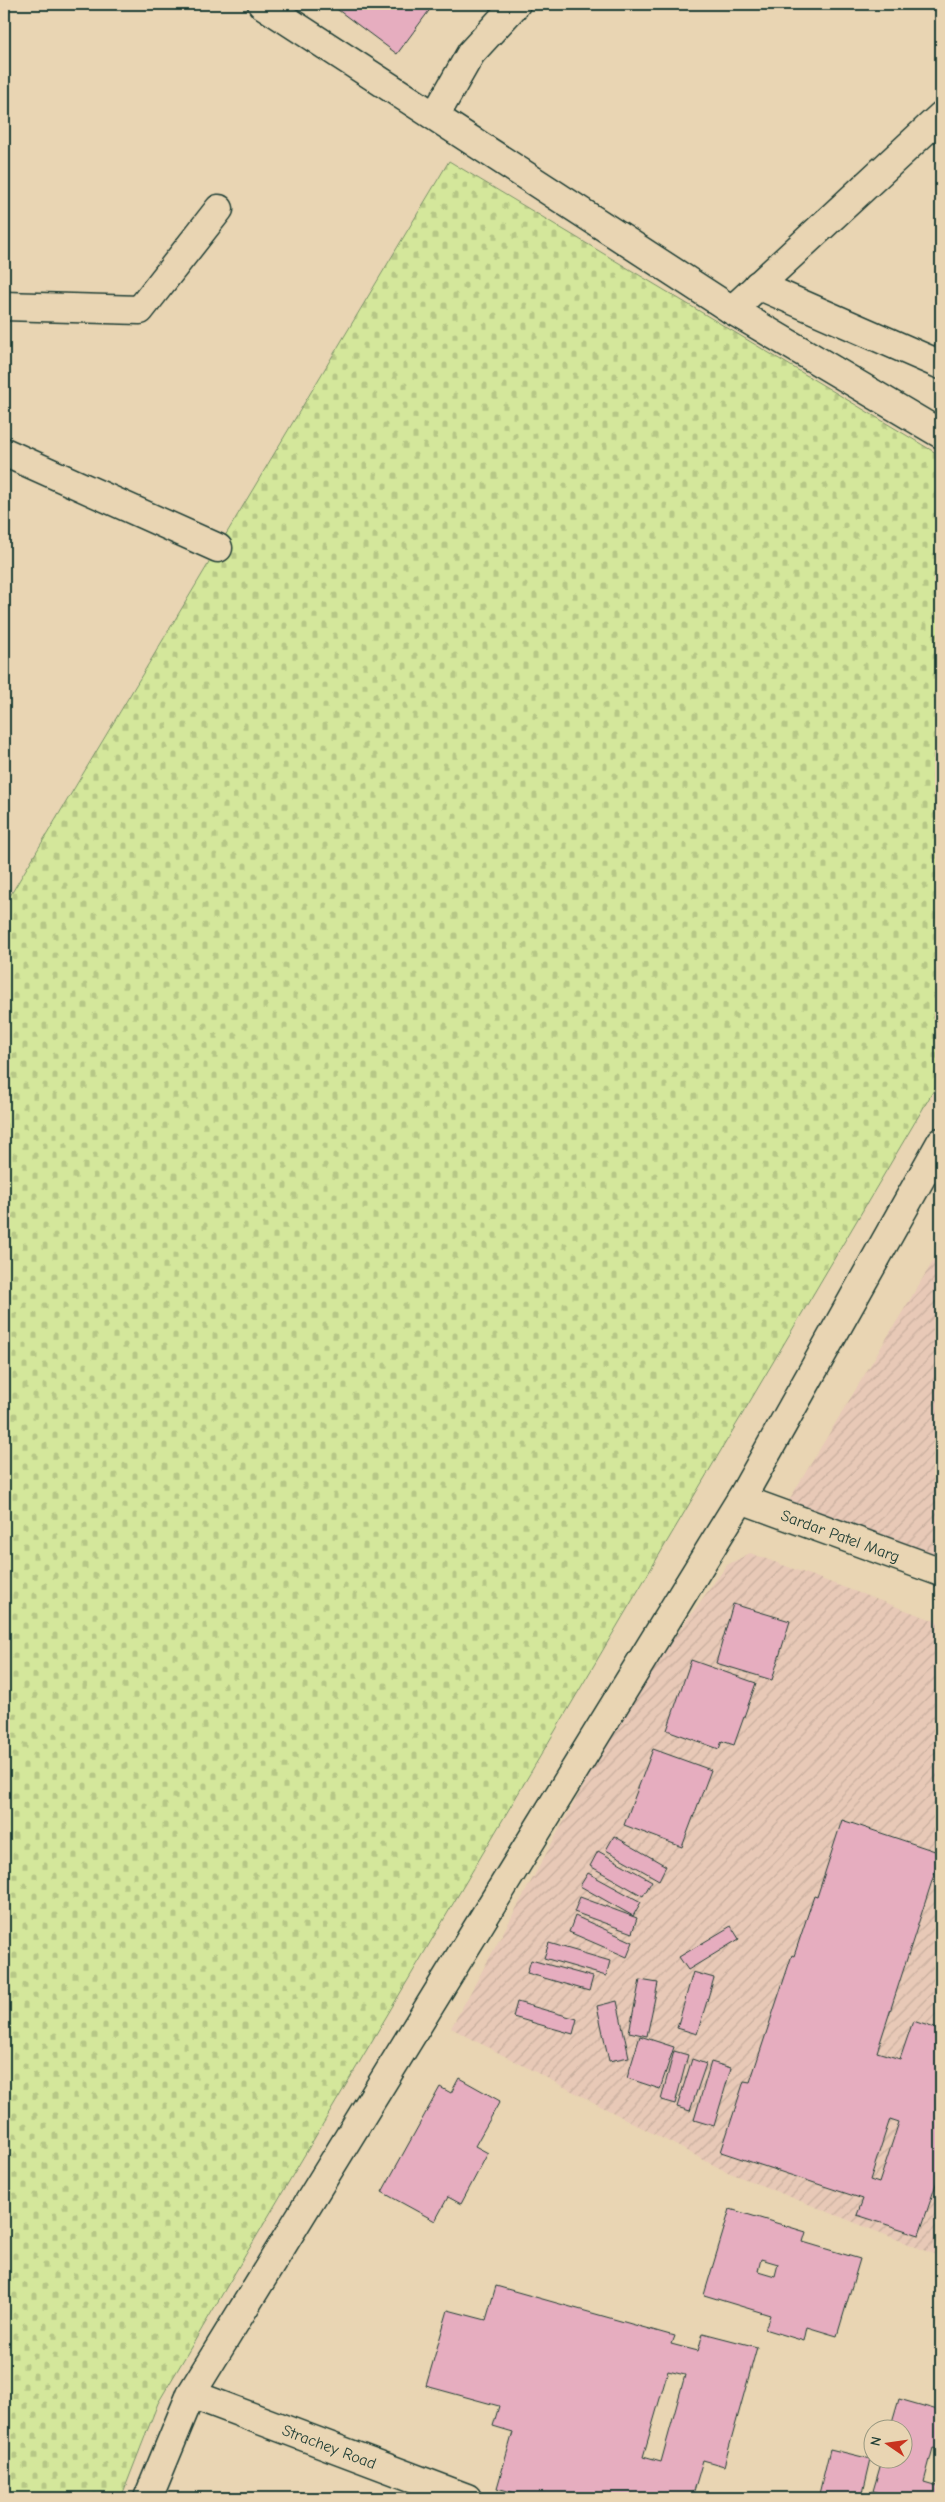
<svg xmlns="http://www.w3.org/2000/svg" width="945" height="2502" font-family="'Comic Neue',sans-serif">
  <defs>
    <pattern id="industrial-furrows" width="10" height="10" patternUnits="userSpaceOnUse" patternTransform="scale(1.25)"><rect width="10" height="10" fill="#e8c9b7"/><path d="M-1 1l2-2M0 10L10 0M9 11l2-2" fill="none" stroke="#c7ae9e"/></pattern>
    <pattern id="cemetery-stones" width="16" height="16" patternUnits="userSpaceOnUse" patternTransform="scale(1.25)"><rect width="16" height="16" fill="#d4e79b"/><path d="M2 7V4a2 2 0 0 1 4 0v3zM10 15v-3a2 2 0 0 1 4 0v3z" fill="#b6c786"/></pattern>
  </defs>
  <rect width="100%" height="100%" fill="#e9d5b3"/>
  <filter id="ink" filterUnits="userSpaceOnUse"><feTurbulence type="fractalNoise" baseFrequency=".02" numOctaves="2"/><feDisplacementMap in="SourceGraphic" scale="10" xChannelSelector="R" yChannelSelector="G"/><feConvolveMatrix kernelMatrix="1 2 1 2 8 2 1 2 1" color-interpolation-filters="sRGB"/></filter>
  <g filter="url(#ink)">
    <!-- industrial -->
    <g fill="url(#industrial-furrows)">
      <path d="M941,1248V1559L786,1505Z"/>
      <path d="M750,1553L941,1623V2257L725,2171L451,2028L635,1691L727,1565Z"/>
    </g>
    <!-- cemetery -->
    <path fill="url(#cemetery-stones)" stroke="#7a9268" d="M449,161L941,456V1078L158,2403L121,2498H4V906Z"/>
    <!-- building -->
    <g fill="#e6adbf" stroke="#1f3d34" fill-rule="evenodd">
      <path d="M330,4H434L397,54Z"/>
      <path d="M733,1604L790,1621L772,1680L716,1663Z"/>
      <path d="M691,1660L756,1683L734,1745L722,1741L719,1749L667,1730Z"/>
      <path d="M653,1749L711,1770L682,1847L624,1825Z"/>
      <path d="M842,1820L941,1853L877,2052L900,2059L913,2021L941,2030V2169L919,2235L857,2215L863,2199L721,2152L744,2081L750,2082L792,1955L794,1956L814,1896L817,1897ZM890,2119L899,2122L879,2183L870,2180Z"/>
      <path d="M614,1836L666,1866L659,1880L606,1850Z"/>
      <path d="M598,1851L652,1881L643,1896L590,1866Z"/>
      <path d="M588,1873L641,1902L633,1916L580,1886Z"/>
      <path d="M580,1897L637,1918L632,1933L574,1912Z"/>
      <path d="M575,1916L633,1942L627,1957L569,1932Z"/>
      <path d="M731,1926L739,1939L688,1970L679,1957Z"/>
      <path d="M549,1943L610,1961L606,1976L544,1958Z"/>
      <path d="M531,1960L593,1977L589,1991L527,1973Z"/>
      <path d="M693,1972L714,1978L697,2034L677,2028Z"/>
      <path d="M640,1980L658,1983L647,2036L629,2032Z"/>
      <path d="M617,2001L629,2057L609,2061L597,2006Z"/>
      <path d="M517,2002L577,2019L573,2034L513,2017Z"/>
      <path d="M640,2036L674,2047L660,2089L627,2078Z"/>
      <path d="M674,2051L688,2055L675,2104L661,2100Z"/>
      <path d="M692,2059L706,2064L690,2111L677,2107Z"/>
      <path d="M711,2062L731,2068L714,2126L694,2120Z"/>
      <path d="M459,2078L500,2101L475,2146L488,2153L461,2204L448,2197L435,2221L382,2192L440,2087L451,2093Z"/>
      <path d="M730,2209L806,2232L803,2242L860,2259L837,2336L807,2327L804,2341L765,2329L770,2315L704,2295ZM761,2259L778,2264L775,2276L758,2271Z"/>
      <path d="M496,2286L674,2336L671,2344L698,2351L703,2333L757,2347L724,2466L703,2460L692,2498H533L497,2488L513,2432L493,2426L499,2406L426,2386L448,2310L486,2320ZM668,2371L685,2375L661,2462L643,2457Z"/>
      <path d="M899,2399L941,2411V2450L933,2448L924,2482L941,2487V2498H900L873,2491L882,2460H902V2430H890Z"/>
      <path d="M830,2449L871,2459L863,2493L882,2498H818Z"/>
    </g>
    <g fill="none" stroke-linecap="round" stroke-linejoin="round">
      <defs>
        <g id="street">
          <path d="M435,116L471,53L516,4"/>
          <path d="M758,285L941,365"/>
          <path d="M4,306L140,310L219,209"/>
          <path d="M732,310L941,116"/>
          <path d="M4,452L218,548"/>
        </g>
        <g id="secondary">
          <path d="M262,4L732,310L941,434"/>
          <path id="s1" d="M741,1499L941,1572"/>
          <path id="s2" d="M191,2394L467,2498"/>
          <path d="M148,2498L191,2394L741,1499L941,1142"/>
        </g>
      </defs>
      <!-- street casing -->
      <use href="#street" stroke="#1f3d34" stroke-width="31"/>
      <!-- secondary casing -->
      <use href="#secondary" stroke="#1f3d34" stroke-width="31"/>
      <!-- street -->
      <use href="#street" stroke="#e9d5b3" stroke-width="28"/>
      <!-- secondary -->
      <use href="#secondary" stroke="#e9d5b3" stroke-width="28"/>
    </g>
  </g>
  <g text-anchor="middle" stroke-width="4.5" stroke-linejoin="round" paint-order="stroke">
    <!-- street labels -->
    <g font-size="16" fill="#1f3d34" stroke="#e9d5b3">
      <text dy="6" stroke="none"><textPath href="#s1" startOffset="106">Sardar Patel Marg</textPath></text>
      <text dy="6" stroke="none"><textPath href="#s2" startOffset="148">Strachey Road</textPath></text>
    </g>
  </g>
  <!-- margin -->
  <rect width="945" height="2502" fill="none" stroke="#e9d5b3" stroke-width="20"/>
  <rect x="10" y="10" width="925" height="2482" fill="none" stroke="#1f3d34" stroke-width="2" filter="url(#ink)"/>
  <!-- north arrow -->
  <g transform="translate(888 2444) rotate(283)"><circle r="24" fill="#e9d5b3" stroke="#989880"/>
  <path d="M0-4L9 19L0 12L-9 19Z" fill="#c8321e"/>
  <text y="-8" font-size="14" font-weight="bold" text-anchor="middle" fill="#1f3d34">N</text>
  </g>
</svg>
